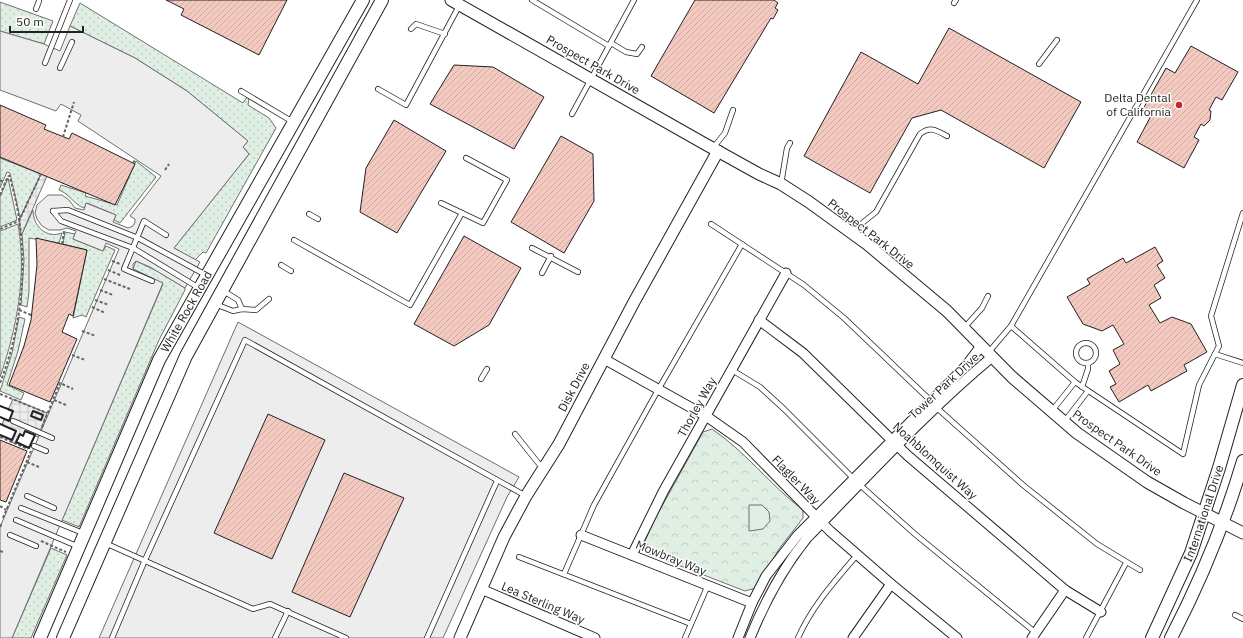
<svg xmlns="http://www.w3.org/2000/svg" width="1243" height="638" font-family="'IBM Plex Sans',sans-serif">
  <defs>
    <pattern id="grass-dots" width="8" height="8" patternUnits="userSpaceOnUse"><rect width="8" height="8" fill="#e0efe3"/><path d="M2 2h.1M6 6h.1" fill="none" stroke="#c0cdc2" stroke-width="1.8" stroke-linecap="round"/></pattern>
    <pattern id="forest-crowns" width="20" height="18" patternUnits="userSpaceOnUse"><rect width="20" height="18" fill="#e0efe3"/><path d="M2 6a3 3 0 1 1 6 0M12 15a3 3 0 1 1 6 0" fill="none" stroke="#c0cdc2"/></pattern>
    <pattern id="plaza-grid" width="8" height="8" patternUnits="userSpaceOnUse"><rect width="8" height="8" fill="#ededed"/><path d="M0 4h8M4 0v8" fill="none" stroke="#cbcbcb"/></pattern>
    <pattern id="building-hatch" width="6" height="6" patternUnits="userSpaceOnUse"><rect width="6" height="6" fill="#f3c9c0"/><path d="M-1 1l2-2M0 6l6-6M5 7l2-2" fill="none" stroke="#d0aca5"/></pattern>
  </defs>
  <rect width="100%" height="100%" fill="#fff"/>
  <!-- grass -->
  <g fill="url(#grass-dots)" stroke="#6f6f6f">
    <path d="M0,2L53,21L44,44L0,31Z"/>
    <path d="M80,3L243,103L247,97L249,98L248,105L269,118L276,128L206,253L203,252L195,260L174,248L249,154L243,147L248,141L187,91L135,58L70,26Z"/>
    <path d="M0,158L41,174L20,218L10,173L7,172L0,188Z"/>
    <path d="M136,161L156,177L120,223L114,220L116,215L87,203L84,208C73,204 70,194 59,190L61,185L86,193L85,196L117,205Z"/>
    <path d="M8,178L17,220L0,227V197Z"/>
    <path d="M33,210C33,226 46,239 62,233L59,243L29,238V292L27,307L21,305L24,260L22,234Z"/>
    <path d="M18,224C27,275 17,328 0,377V231Z"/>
    <path d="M65,232L75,234L73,239L103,251L106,246L115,250L86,317L82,315L73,318L87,250L63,244Z"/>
    <path d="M136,261L157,271L185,288V290L159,340L79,527L62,520L163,284L133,269Z"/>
    <path d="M19,317L25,319L18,351L7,385L24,393L21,400L0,391L12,353Z"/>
    <path d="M51,548L67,555L31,638H12Z"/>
  </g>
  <!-- forest -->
  <path fill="url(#forest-crowns)" stroke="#6f6f6f" d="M712,429C746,452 770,485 803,510V518L779,549L756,588L745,591L647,553L644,543L656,517L703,432Z"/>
  <!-- pitch -->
  <path fill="#e0efe3" stroke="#6f6f6f" d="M749,505H762L769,512L770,521L763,529L749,531Z"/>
  <!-- parking -->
  <g fill="#ededed" stroke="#6f6f6f">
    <path d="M70,26L135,58L187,91L248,141L243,147L249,154L174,248L200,262L185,288L150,267L136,261L133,264V269L163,283L12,638H0V527L119,249L106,243L103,251L73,239L76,231L67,228L60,230H49L42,226L37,219L35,213L37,205L48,195H62L69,200L75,208L84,210L86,203L116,215L113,222L128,228L133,226L135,222V219L130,216L161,176L78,121L81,115L61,104L56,111L0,90V31L44,44L60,51Z"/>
    <path d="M238,322L519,477L507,497L443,638H99Z"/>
  </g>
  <!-- plaza -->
  <g fill="url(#plaza-grid)" stroke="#6f6f6f">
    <path d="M41,174L47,176L21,236L19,221Z"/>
    <path d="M13,399L47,413L38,437L25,431L23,436L20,435L16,444L12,442L16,431L2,425L4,419L9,420L13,412L8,410Z"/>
  </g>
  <!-- building -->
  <g fill="url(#building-hatch)" stroke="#222">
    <path d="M166,0H287L259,55L181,15L184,9Z"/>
    <path d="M695,0H774L778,3L775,8L778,10L773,19L771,18L714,113L651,76Z"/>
    <path d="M949,28L1081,102L1044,168L941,110L912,118L870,193L804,156L861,52L918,84Z"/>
    <path d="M1191,46L1238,72L1222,100L1216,97L1209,110L1211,111L1210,120L1204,126L1201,124L1194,137L1199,140L1184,168L1137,142L1152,114L1143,109L1166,68L1175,73Z"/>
    <path d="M454,65L493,67L544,97L514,149L430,104Z"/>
    <path d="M0,105L46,125L44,129L69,139L72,133L135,164L115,205L0,157Z"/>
    <path d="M394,120L446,151L397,233L360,212L366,168Z"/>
    <path d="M561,136L593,154L594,201L564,253L511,222Z"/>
    <path d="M464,236L521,268L489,325L454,346L414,324Z"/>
    <path d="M36,238L87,250L73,316L69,314L62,332L77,339L50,402L9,385L24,346L31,320L37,265Z"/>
    <path d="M1155,247L1163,261L1157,265L1165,278L1154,285L1161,298L1149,305L1160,323L1172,317L1191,324L1207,352L1184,365L1187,371L1151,391L1148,385L1119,402L1110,387L1116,384L1109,371L1120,364L1113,350L1124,344L1113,325L1102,331L1083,324L1067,297L1090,284L1087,279L1123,258L1126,263Z"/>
    <path d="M268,414L325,440L272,559L214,533Z"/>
    <path d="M0,440L27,451L6,502L0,500Z"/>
    <path d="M344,473L404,498L350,617L292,592Z"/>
  </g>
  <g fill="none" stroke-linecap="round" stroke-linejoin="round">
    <defs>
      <g id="service">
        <path d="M532,0L609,46"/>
        <path d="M954,3L956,0"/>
        <path d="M36,9L39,1"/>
        <path d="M411,29L416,24L445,34"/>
        <path d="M611,43L626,52L637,54L642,47"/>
        <path d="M45,63L70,0"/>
        <path d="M1039,64L1057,40"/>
        <path d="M60,68L72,42"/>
        <path d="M378,89L406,105L459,6"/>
        <path d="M241,91L293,122"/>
        <path d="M572,114L634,0"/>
        <path d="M713,148L725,133L733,110"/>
        <path d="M781,184L787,148L790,143"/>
        <path d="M441,203L483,223L507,180L466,158"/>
        <path d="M53,211L68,210L138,238L206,275"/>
        <path d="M53,211L61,221L133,248L199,288"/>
        <path d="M309,214L318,219"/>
        <path d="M711,224L804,285L844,318L931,401"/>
        <path d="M851,232L876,212L920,134C930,126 936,130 947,136"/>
        <path d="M294,240L410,305L462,213"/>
        <path d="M532,248L578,272"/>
        <path d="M281,265L291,271"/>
        <path d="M542,273L551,256"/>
        <path d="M152,281L124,269L144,221L166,235"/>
        <path d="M222,290L238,300L242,309"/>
        <path d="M215,304L233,311L242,309L256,310L269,299"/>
        <path d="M1011,326L1075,382L1183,454L1199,385L1219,346L1211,316L1243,213"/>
        <path d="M964,328L982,308L988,296"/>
        <circle cx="1086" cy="353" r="10"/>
        <path d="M988,353L1011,326L1197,0"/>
        <path d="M1215,354L1243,363"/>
        <path d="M732,370L760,387L784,409L853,478"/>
        <path d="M481,379L487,369"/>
        <path d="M1082,387L1088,369V363"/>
        <path d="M937,408L1023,485L1097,544L1140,570"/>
        <path d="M1051,412L1075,382"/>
        <path d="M13,421L52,438"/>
        <path d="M1064,422L1088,391"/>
        <path d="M515,434L543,469"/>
        <path d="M34,446L46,451"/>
        <path d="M860,485L916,535L1036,633"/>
        <path d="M27,496L54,508"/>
        <path d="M21,508L83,533"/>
        <path d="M16,520L79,547"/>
        <path d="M10,535L36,546"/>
        <path d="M105,543L253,609L270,604L346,638"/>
        <path d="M519,557L691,624"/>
        <path d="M564,574L594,505L658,390L742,244"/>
        <path d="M1235,615L1243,619"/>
        <path d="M112,638L145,560L245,340L526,496"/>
        <path d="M275,638L288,611"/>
        <path d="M427,638L497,481"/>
        <path d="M685,638L708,585"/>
        <path d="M798,638C812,606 835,581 857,555"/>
        <path d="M1086,638L1126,563"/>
      </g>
      <g id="minor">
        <path d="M759,320L803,353L907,455L1065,590L1101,612"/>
        <path d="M604,359L706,416L743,442L830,531L891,584L957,638"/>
        <path d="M581,535L752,603"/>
        <path d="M632,555L663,492L786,273"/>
        <path d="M481,589L595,638"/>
        <path d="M738,638L752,603L766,576L797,536L965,367L981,346"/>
        <path d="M750,638C765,601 782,569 807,538C867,477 926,412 992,357"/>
        <path d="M853,638L891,584"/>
        <path d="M1032,638L1065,590"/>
      </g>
      <g id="tertiary">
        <path d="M451,0L705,144L759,174L781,184L809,202L867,244L947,311L1012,377L1077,433L1147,482L1184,503L1243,533"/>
        <path d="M460,638L504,537L526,496L559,444L634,302L718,151"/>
      </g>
      <g id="secondary">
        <path id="s1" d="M40,638L159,360L363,0"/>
        <path d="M63,638L186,356L382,0"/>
        <path id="s2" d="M1152,638L1191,553L1219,468L1243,385"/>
        <path d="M1171,638C1200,582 1225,522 1243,461"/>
      </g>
    </defs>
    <!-- service casing -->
    <use href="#service" stroke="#222" stroke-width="6"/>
    <!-- minor casing -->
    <use href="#minor" stroke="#222" stroke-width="11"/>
    <!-- tertiary casing -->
    <use href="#tertiary" stroke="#222" stroke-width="13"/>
    <!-- secondary casing -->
    <use href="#secondary" stroke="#222" stroke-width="14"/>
    <!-- path -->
    <g stroke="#646464" stroke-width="2" stroke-dasharray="3 2" stroke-linecap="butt">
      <path d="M63,137L74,102"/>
      <path d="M133,163L135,160"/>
      <path d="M165,170L169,164"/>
      <path d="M0,180L5,183"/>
      <path d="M0,195L8,176"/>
      <path d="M0,229L19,221L41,174"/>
      <path d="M62,244L64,231"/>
      <path d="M112,261L120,264"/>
      <path d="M108,270L120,275"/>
      <path d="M104,279L130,289"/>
      <path d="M100,290L113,295"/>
      <path d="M95,300L109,305"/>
      <path d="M92,307L105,313"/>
      <path d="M19,310L31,315"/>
      <path d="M82,331L96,336"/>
      <path d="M72,355L85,360"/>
      <path d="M0,383C26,317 30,242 9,175"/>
      <path d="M0,394L47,413"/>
      <path d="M54,400L66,405"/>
      <path d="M42,427L60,383L73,389"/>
      <path d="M0,437L28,449"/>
      <path d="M27,462L39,467"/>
      <path d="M0,506L6,510"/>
      <path d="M3,518L31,451"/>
      <path d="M0,527L2,523"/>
      <path d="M41,541L66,552"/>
      <path d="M0,551L3,552"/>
    </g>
    <!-- service -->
    <use href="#service" stroke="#fff" stroke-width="4.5"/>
    <!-- minor -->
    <use href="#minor" stroke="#fff" stroke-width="9"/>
    <!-- tertiary -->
    <use href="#tertiary" stroke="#fff" stroke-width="11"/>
    <!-- secondary -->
    <use href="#secondary" stroke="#fff" stroke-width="12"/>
    <!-- wall -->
    <g stroke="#222" stroke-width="2">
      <path d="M0,406L13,411L9,421L0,417"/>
      <path d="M33,411L43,415L41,420L31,416Z"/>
      <path d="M0,424L16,431L12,440L0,435"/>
      <path d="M25,431L35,435L29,448L16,442L20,434L23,436Z"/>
    </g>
  </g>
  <!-- markers -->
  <circle fill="#c62828" stroke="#fff" stroke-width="1.5" cx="1179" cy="105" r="4"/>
  <g text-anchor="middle" stroke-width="3" stroke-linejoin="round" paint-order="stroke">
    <!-- street labels -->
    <g font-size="12" fill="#222" stroke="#fff">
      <text transform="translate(593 65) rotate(30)" y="4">Prospect Park Drive</text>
      <text transform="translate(871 234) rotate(38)" y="4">Prospect Park Drive</text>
      <text dy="4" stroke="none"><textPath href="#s1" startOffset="358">White Rock Road</textPath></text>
      <text transform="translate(944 386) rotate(-43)" y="4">Tower Park Drive</text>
      <text transform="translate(574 387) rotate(-62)" y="4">Disk Drive</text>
      <text transform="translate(697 407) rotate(-61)" y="4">Thorley Way</text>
      <text transform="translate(1117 443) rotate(35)" y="4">Prospect Park Drive</text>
      <text transform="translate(935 461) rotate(42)" y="4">Noahblomquist Way</text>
      <text transform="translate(796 480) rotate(46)" y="4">Flagler Way</text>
      <text dy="4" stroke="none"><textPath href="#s2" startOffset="135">International Drive</textPath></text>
      <text transform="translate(671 558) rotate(22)" y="4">Mowbray Way</text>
      <text transform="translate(543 603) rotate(23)" y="4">Lea Sterling Way</text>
    </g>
    <!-- poi labels -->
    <g font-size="12" fill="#222" stroke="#fff" text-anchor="end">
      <text x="1171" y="102">Delta Dental<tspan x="1171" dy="14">of California</tspan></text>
    </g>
  </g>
  <!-- scale -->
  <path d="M10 26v6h73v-6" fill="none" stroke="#222222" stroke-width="2"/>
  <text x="16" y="26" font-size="12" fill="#222222" stroke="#ffffff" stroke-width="3" paint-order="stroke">50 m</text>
</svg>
